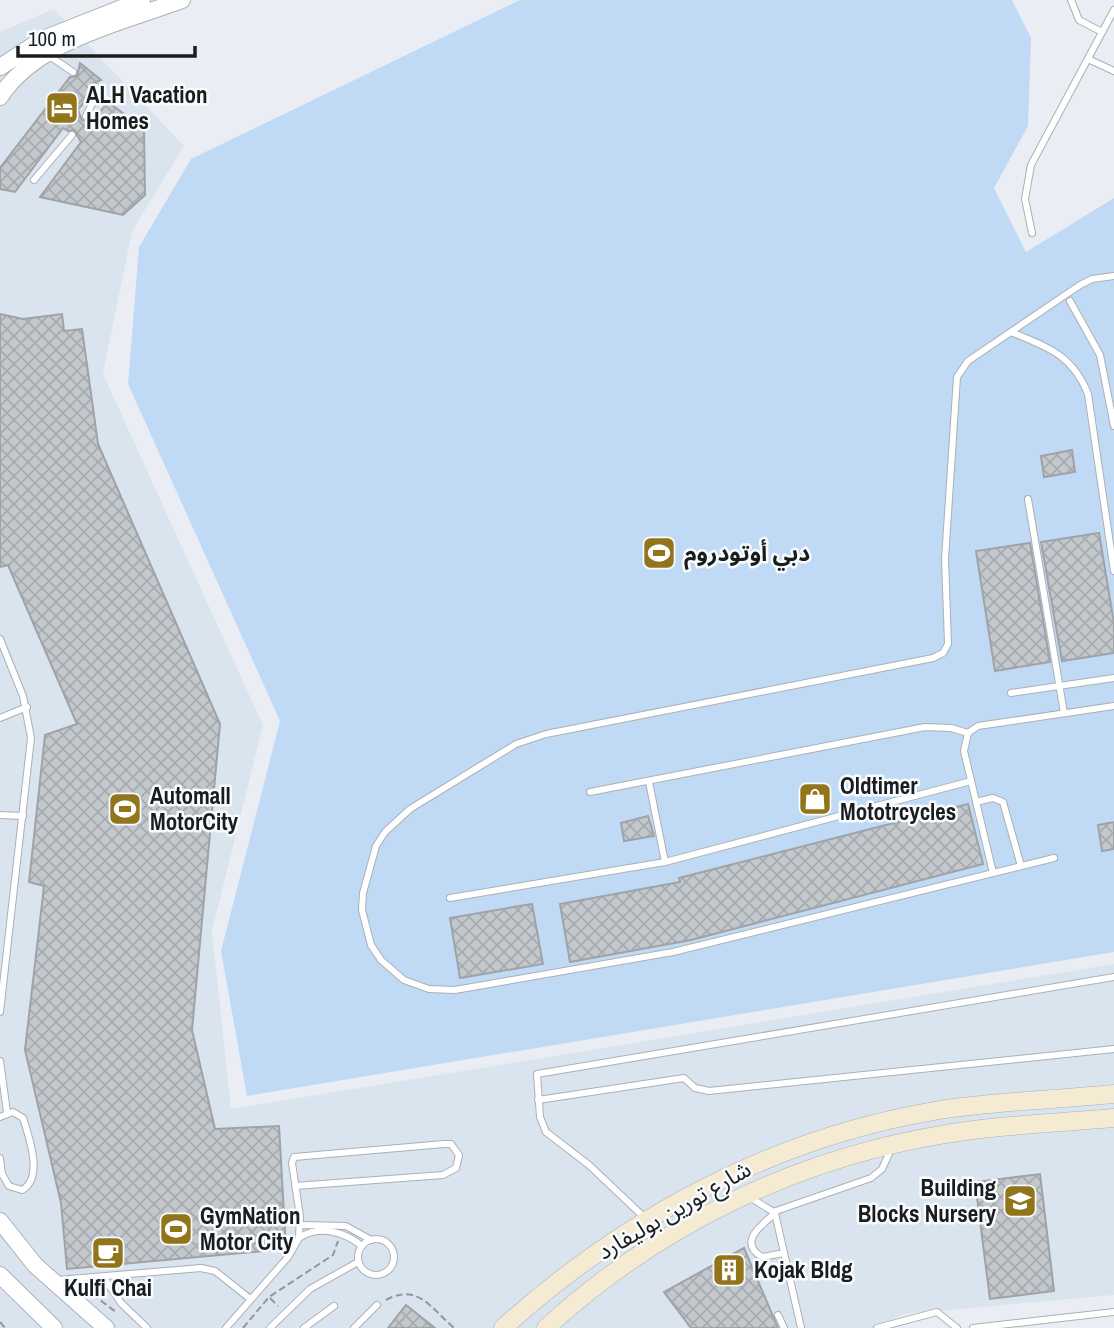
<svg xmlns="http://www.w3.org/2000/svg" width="1114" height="1328" font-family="'Archivo Narrow','Noto Sans Arabic',sans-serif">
  <defs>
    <pattern id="building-cross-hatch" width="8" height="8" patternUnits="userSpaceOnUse" patternTransform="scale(1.75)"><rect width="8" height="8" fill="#c3c8cd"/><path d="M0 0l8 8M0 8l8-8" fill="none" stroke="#a7abb0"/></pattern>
  </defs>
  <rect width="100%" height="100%" fill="#eaeef4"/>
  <!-- built -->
  <path fill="#dae4ef" d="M54,9L184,146L132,231L103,374L263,725L212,931L231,1109L1114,964V1295L903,1314L876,1328H0V32Z"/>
  <!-- grass -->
  <path fill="#c0daf5" d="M520,0H1012L1031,38L1028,126L994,188L1026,252L1114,198V952L247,1096L221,951L280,721L128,384L139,247L191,159Z"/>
  <!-- building -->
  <g fill="url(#building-cross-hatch)" stroke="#9fa3a8" stroke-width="2">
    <path d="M80,63L101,80L91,84V93L78,110L82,120L93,121L108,102L144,129L145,195L123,215L40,197L81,142L74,130L68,131L63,128L15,192L0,189V168L70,77L77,76Z"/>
    <path d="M0,314L23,319L62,314L64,331L82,329L98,444L220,724L192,1030L215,1129L279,1126L286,1249L67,1269L61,1203L25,1050L44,886L29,882L45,735L77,724L8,565L0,567Z"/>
    <path d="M1072,450L1075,472L1044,477L1041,456Z"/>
    <path d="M1099,533L1114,623V653L1062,661L1041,542Z"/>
    <path d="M1030,543L1050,662L995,671L976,551Z"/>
    <path d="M968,804L983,864L691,940L570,962L560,904L680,882L679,878Z"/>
    <path d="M648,816L654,836L624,841L621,823Z"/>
    <path d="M1114,822V849L1102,851L1098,825Z"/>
    <path d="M532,904L543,964L460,978L450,918Z"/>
    <path d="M1040,1174L1054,1291L990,1299L975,1182Z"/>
    <path d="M744,1248L778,1328H691L664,1292Z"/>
    <path d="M406,1305L435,1328H388Z"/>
  </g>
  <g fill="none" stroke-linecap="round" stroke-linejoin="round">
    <defs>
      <g id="service">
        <path d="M1071,0L1079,20L1102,32"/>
        <path d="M48,55L73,72"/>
        <path d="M1088,59L1114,71"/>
        <path d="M86,116L98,92L96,87"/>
        <path d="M34,180L72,135"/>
        <path d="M1032,233L1025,199L1031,165L1114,10"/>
        <path d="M1070,301L1100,355L1114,426"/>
        <path d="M1011,332C1047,347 1072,354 1088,394L1114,571"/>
        <path d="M1028,499L1064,713"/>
        <path d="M0,639L23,696L31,738L0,1012"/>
        <path d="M1011,693L1114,678"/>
        <path d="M0,718L27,707"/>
        <path d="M649,782L665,862"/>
        <path d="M590,792L925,727L951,728L968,733"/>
        <path d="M976,802L993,798L1003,802L1021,866"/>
        <path d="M0,815L23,816"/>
        <path d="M1054,858L673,952L455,990L429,989L404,980L381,960L371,945L362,910L363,893L376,846L385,832L410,809L516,744L546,734L933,658L943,653L948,644L945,559L957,377L968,361L1080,285L1092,279L1114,276"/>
        <path d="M993,873L964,751L968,733L978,726L1114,706"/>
        <path d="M450,898L665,862L971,781"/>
        <path d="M0,1061L7,1112"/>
        <path d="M538,1100L684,1078L695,1088L709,1091L1114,1049"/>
        <path d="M0,1117L13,1112L23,1118C29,1137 44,1178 22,1190L9,1186L2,1174L0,1158"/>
        <path d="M751,1198L775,1213L801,1328"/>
        <path d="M773,1212L871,1178L882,1169L892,1147"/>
        <path d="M775,1213C762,1225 737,1242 762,1257L784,1253"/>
        <path d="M646,1219L589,1165L546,1132L540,1117L537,1074L1114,977"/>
        <path d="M301,1225L346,1226L371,1240"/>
        <path d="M299,1238C318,1224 345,1232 362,1246"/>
        <circle cx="376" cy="1257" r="18"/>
        <path d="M105,1279L121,1303L147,1328"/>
        <path d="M58,1280L201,1268L215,1271L249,1298"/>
        <path d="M778,1315L784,1328"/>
        <path d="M226,1328L288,1257L299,1238L300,1216L292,1163L294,1157L444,1144H451L459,1155L456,1168L443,1175L295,1186"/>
        <path d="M270,1328L310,1289L358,1262"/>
        <path d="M304,1328L334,1306"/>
        <path d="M354,1328L377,1305"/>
        <path d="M877,1328L937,1312L957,1328"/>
        <path d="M973,1328L1114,1312"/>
      </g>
      <g id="tertiary">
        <path d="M0,67L43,39L142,0"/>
        <path d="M0,97C35,41 123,22 182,0"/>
        <path d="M0,1221L35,1265L106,1328"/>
        <path d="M0,1275L54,1328"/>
      </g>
      <g id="secondary">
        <path d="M503,1328C625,1218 771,1139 934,1111C993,1101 1054,1100 1114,1094"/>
        <path d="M546,1328C656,1227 793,1160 940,1135C997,1125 1056,1123 1114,1118"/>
      </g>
    </defs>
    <!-- service casing -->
    <use href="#service" stroke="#abb0b5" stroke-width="8"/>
    <!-- tertiary casing -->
    <use href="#tertiary" stroke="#abb0b5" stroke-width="18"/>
    <!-- secondary casing -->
    <use href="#secondary" stroke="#abb0b5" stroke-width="19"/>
    <!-- path -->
    <g stroke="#93969b" stroke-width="2" stroke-dasharray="7 3.5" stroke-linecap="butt">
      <path d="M84,1288L116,1312"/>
      <path d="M270,1298L278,1306"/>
      <path d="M386,1300C418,1283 431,1308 454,1328"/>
      <path d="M0,1322L5,1328"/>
      <path d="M243,1328L269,1297L333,1255L338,1241"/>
    </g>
    <!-- service -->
    <use href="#service" stroke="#fff" stroke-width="6"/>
    <!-- tertiary -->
    <use href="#tertiary" stroke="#fff" stroke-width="16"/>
    <!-- secondary -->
    <use href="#secondary" stroke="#f5ebd3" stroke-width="18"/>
  </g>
  <!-- icons -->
  <defs>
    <symbol id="hotel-square" viewBox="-11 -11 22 22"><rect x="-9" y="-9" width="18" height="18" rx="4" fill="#92741b" stroke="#f9fcff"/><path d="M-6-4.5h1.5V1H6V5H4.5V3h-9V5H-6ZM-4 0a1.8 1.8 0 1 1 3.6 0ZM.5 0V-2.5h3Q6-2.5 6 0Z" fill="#fff"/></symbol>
    <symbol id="stadium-square" viewBox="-11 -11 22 22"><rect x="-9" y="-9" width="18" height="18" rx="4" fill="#92741b" stroke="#f9fcff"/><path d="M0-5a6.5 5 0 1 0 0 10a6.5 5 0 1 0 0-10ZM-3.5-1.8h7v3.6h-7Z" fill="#fff"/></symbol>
    <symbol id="shop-square" viewBox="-11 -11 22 22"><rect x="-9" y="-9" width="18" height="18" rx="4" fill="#92741b" stroke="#f9fcff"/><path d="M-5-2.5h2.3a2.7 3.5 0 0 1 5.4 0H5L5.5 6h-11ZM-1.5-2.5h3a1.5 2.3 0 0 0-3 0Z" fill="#fff"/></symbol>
    <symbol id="school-square" viewBox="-11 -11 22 22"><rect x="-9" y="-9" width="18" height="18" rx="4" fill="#92741b" stroke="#f9fcff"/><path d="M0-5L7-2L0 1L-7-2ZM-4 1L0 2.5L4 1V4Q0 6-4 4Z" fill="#fff"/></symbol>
    <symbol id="cafe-square" viewBox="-11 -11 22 22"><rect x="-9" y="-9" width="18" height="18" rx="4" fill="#92741b" stroke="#f9fcff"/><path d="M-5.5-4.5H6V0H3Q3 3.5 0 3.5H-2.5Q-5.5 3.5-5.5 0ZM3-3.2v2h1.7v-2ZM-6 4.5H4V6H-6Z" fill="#fff"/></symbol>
    <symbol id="building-square" viewBox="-11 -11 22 22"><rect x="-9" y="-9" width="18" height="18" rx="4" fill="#92741b" stroke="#f9fcff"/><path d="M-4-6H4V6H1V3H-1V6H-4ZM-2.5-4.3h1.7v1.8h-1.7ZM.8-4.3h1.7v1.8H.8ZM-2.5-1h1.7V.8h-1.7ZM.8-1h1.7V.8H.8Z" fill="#fff"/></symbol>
  </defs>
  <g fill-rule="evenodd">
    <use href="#hotel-square" x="43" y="89" width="38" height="38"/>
    <use href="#stadium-square" x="640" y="534" width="38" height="38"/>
    <use href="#shop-square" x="796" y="780" width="38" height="38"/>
    <use href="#stadium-square" x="106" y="790" width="38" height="38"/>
    <use href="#school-square" x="1001" y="1182" width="38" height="38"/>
    <use href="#stadium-square" x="157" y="1210" width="38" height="38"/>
    <use href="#cafe-square" x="89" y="1234" width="38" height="38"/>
    <use href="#building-square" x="710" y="1251" width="38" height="38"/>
  </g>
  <g text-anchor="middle" stroke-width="5" stroke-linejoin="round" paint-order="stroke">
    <!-- poi labels -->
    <g font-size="23" font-weight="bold" fill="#1a1c1e" stroke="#f9fcff" text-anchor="start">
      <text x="86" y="103">ALH Vacation<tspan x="86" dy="26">Homes</tspan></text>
      <text x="684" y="561">دبي أوتودروم</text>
      <text x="840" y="794">Oldtimer<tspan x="840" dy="26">Mototrcycles</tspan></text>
      <text x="150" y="804">Automall<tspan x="150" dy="26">MotorCity</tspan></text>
      <text x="996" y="1196" text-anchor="end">Building<tspan x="996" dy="26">Blocks Nursery</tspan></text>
      <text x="200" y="1224">GymNation<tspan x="200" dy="26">Motor City</tspan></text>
      <text x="754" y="1278">Kojak Bldg</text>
      <text x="108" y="1296" text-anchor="middle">Kulfi Chai</text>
    </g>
    <!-- street labels -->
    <g font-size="23" fill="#1a1c1e" stroke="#f9fcff">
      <text transform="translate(674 1210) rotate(-30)" y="8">شارع تورين بوليفارد</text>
    </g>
  </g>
  <!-- scale -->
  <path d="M18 46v10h177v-10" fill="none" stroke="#1a1c1e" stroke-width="3.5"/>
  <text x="28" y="46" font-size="21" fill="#1a1c1e" stroke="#f9fcff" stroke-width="5" paint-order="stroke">100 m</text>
</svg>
